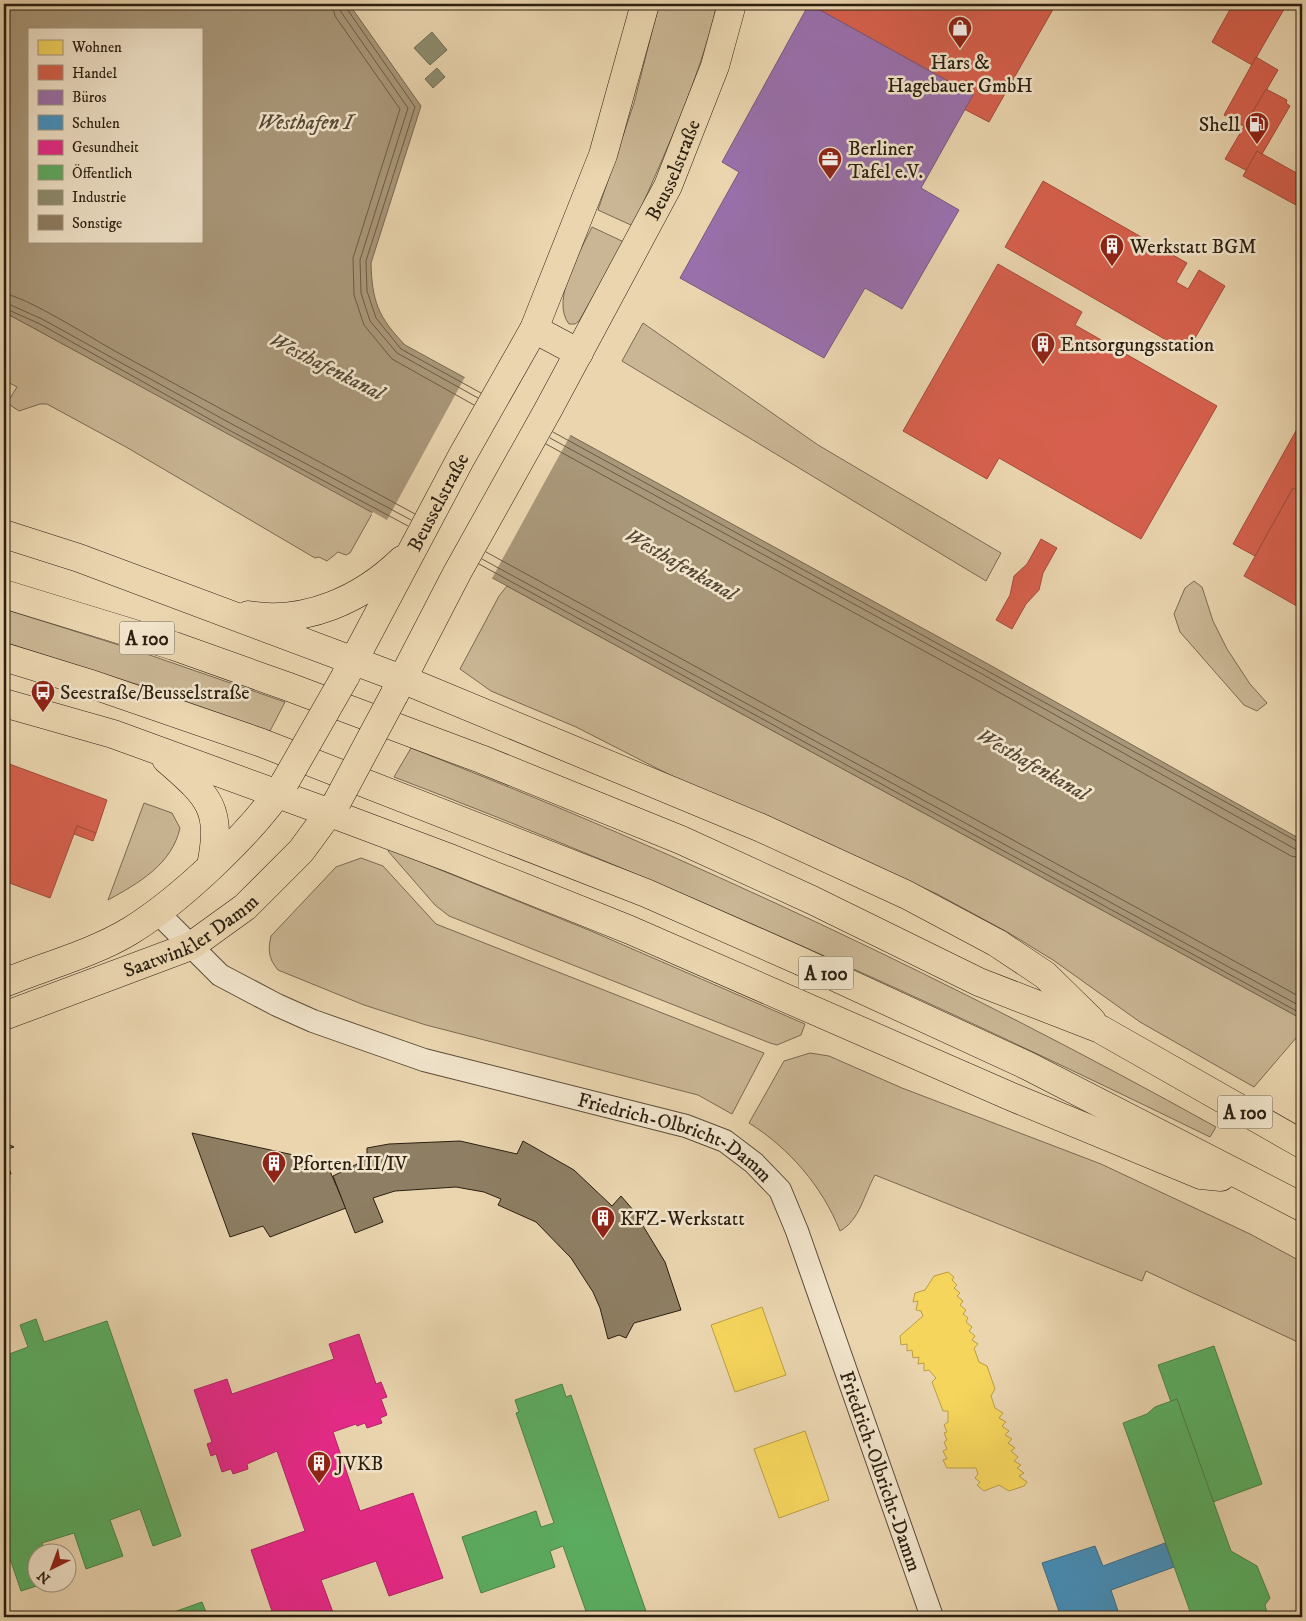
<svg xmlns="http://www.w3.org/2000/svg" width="1306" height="1621" font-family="'IM FELL DW Pica',serif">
  <rect width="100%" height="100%" fill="#ead5af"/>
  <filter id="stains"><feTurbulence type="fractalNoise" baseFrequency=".004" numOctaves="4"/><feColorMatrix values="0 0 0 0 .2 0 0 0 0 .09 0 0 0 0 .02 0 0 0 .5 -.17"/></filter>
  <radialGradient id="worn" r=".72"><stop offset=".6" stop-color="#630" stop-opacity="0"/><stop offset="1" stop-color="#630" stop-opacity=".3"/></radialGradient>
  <!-- green -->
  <g fill="#cab694" stroke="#7a6a52">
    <path d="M659,4H717C699,81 665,153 633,226L598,210L634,103Z"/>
    <path d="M592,227L624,242L579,321L575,324H569C550,300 581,250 592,227Z"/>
    <path d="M4,312L373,512L350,553L346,555L338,552L327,561L319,557L315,558L126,447L47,404H40L19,411L7,403L17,387L4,380Z"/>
    <path d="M643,323L818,445L1001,553L986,581L622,361Z"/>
    <path d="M1194,581L1202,587L1213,621L1227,649L1250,684L1267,703L1257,711L1244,705L1180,632L1174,614L1185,588Z"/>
    <path d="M507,586L1302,1019V1031L1254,1087L1140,1022L1053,960L1009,933L937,894L672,776L576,727L491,691L460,669L499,596Z"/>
    <path d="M4,609L141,652L285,702L270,731L139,685L4,642Z"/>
    <path d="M411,748C688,856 957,983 1216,1127L1210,1137C942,1006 672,883 394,777Z"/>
    <path d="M144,803L172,813L180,828C172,864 139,883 108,900Z"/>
    <path d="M389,849L591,931L805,1024L801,1035L777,1045L770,1043L449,916L435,905L388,851Z"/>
    <path d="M361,858L383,866L436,924L764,1053L732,1114L698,1095L426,1025L364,1005L278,970C268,958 268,950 271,936L336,867Z"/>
    <path d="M810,1053L829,1056L902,1088L1101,1164L1250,1234L1302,1262V1344L1146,1271L1142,1281L875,1175C864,1194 860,1220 840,1231C822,1186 789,1148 749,1123L784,1061Z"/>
  </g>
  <!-- water -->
  <path fill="#a99779" stroke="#77674f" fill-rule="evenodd" d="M4,4H349L421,106L371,263C372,301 378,317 405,345L988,664L1302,840V1019L4,312ZM29,29H201V241H29Z"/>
  <!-- pier -->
  <path fill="#ead5af" d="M459,372L571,434L491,580L371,514L373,512L387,520L465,377Z"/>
  <!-- homes -->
  <g fill="#f6d55c" stroke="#b99e46">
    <path d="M948,1272L954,1277L952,1280L957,1285L954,1288L960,1293L957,1296L963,1301L960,1305L966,1310L963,1314L968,1318L966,1322L972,1327L969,1331L975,1336L972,1340L978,1344L974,1348L979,1362L987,1366L995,1389L991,1396L995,1408L1003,1413L999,1418L1006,1422L1002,1426L1009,1431L1005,1435L1012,1439L1008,1443L1015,1448L1011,1451L1018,1457L1014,1461L1021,1465L1017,1468L1024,1473L1019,1476L1027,1482L1024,1486L1009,1491L999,1485L984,1491L977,1485L980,1482L975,1478L978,1474L976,1468H947L943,1460L947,1459L943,1451L947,1449L944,1442L947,1440L944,1433L947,1432L944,1425L948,1422V1411H943L932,1382L936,1378L929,1370L924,1371V1363L918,1364L919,1357L913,1358L912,1350L907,1351V1344L901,1345L900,1336L923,1316L921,1311L916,1310L918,1301L913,1302L915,1293L925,1290L934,1276Z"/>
    <path d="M762,1307L786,1375L735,1392L711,1325Z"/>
    <path d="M805,1431L829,1500L779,1518L754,1449Z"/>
  </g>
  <!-- shops -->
  <g fill="#d6604d" stroke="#a34c3b">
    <path d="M809,4H808H1056L989,122L964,109L973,95Z"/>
    <path d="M1233,4H1287L1252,65L1212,42Z"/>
    <path d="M1256,57L1278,70L1245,127L1224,115Z"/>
    <path d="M1266,89L1287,100L1286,103L1290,106L1251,173L1225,159Z"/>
    <path d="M1257,151L1302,176V193L1296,205L1243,176Z"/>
    <path d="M1043,181L1187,263L1176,282L1188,289L1199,270L1225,286L1187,352L1005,247Z"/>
    <path d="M998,264L1082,312L1075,325L1217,406L1141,539L999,458L987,479L903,431Z"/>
    <path d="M1302,420V494L1293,488L1255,556L1233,544Z"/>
    <path d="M1293,488L1302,494V609L1244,576Z"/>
    <path d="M1041,539L1057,548L1043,573L1039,590L1026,604L1012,629L996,620L1010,595L1014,576L1027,564Z"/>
    <path d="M4,762L107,800L96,833L77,826L50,898L4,881Z"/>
    <path d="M77,826L96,833L93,841L74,834Z"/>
  </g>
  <!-- offices -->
  <path fill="#9970ab" stroke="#78587d" d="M809,4L973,95L921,188L959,210L902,309L865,288L824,358L680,278L739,172L722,162Z"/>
  <!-- schools -->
  <path fill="#4393c3" stroke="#3c708e" d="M1165,1543L1174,1567L1111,1590L1120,1617H1061L1042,1563L1095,1546L1103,1566Z"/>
  <!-- health -->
  <path fill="#e7298a" stroke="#af2666" d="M359,1334L376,1384L381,1382L387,1397L381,1399L387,1415L380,1418L382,1423L367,1428L365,1423L357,1426L356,1424L333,1432L360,1511L413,1493L443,1578L389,1596L376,1561L321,1580L334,1615L328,1617H274L251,1550L305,1531L277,1451L247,1464L248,1469L233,1474L231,1469L222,1472L216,1454L211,1456L207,1444L212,1442L194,1390L227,1379L232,1394L334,1359L329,1344Z"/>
  <!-- public -->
  <g fill="#5aae61" stroke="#4c8349">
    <path d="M36,1319L44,1342L107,1321L181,1536L153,1546L140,1509L110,1520L123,1556L86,1569L74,1533L42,1543L46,1554H38V1584H43L21,1591L4,1541V1356L28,1347L20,1325Z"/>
    <path d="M1214,1346L1262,1484L1213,1502L1177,1399L1171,1402L1158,1365Z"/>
    <path d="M562,1384L566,1397L571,1395L648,1617H588L563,1546L550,1551L555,1567L481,1593L462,1537L536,1511L541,1527L554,1523L516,1413L519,1412L515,1400Z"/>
    <path d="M1177,1399L1231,1551L1257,1566L1270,1598L1265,1605L1268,1617H1192L1123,1423L1147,1414L1155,1407Z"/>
    <path d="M202,1602L208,1617H160Z"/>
  </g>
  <!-- industry -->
  <g fill="#8c8c6e" stroke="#6f6b52">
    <path d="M432,32L447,50L430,65L414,48Z"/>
    <path d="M437,68L445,77L433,88L425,79Z"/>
  </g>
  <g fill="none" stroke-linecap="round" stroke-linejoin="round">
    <!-- shore -->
    <g stroke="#6a5b45" stroke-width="1">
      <path d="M332,4L335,16L400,109L353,258L354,295L364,325L392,359L474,405"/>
      <path d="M339,4L341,12L408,108L360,260L361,293L370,321L397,353L478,398"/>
      <path d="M346,4L347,9L415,107L366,261L367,291L376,318L401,349L481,393"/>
      <path d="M4,294C24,295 93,339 115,351C214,406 315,459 415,514"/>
      <path d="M4,302L42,319L230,423L411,520"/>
      <path d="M4,308L40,324L227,429L408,526"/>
      <path d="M553,432L1302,844"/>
      <path d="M550,438L982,674L1295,849L1302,851"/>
      <path d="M546,444L979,681L1291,856L1302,858"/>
      <path d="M486,552L1302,998"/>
      <path d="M482,559L1302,1007"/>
      <path d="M479,564L1302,1014"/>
    </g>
  </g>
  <!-- building -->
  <g fill="#8e7e63" stroke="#2b1f11">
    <path d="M192,1133L326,1162L346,1208L270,1237L263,1226L230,1237Z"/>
    <path d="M460,1141L517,1154L523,1141L574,1170L612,1206L621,1196L634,1211L665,1262L681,1310L634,1323L626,1338L619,1335L608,1339L600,1308L593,1292L571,1258L536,1222L498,1205L501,1199L484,1192L456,1187L395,1191L379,1196L373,1198L383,1222L355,1233L333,1176L367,1159V1148L389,1144Z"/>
    <path d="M4,1142L14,1147L4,1150Z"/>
    <path d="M4,1154L11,1174L4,1176Z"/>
  </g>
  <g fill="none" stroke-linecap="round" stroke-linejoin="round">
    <defs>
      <g id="minor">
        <path id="s1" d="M157,912L220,975L277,1005L313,1021L424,1060L686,1126L725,1141L754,1163L780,1190L797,1231L932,1617"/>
      </g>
      <g id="major">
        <path d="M534,329L579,353"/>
        <path d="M4,534L79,558L402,679"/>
        <path d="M248,615C305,625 362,599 402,560"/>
        <path id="s2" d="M345,677L461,458L534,329L603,155L645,4"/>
        <path id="s3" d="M394,695L457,573L548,410L668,186L715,66L732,4"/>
        <path d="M4,703L113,734L330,813"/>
        <path d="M166,759C208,796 223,807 211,866"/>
        <path d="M4,983C45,966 92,954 130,931C179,901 255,830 285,782"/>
        <path id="s4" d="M4,1016L191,946L245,907L301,851L337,802"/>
      </g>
      <g id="highway">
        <path d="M4,594L174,646L289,687L481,759L681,840L812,900L979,982L1100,1029L1302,1144"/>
        <path d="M4,657L88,683L262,743L646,893L798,960L1028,1066L1302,1207"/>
        <path d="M402,679L759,827L907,895L997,943L1045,975L1092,1021"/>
        <path d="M330,813L450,858L630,930L1012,1097L1201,1175L1221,1177"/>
      </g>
    </defs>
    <!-- minor casing -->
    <use href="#minor" stroke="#5b4c38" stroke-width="24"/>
    <!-- major casing -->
    <use href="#major" stroke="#2b1f11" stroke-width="29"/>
    <!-- highway casing -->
    <use href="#highway" stroke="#2b1f11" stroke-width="29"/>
    <!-- minor -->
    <use href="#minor" stroke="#f1e4cb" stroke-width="22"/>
    <!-- major -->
    <use href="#major" stroke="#ead5af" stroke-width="28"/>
    <!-- highway -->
    <use href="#highway" stroke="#ead5af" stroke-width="28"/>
    <defs>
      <g id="major-bridge">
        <path d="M285,782L345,677"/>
        <path d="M337,802L394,695"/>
      </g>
    </defs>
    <!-- major-bridge casing -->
    <use href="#major-bridge" stroke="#2b1f11" stroke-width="29" stroke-linecap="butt"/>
    <!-- major-bridge -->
    <use href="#major-bridge" stroke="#ead5af" stroke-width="28"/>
  </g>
  <!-- icons -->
  <defs>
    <symbol id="shop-pin" viewBox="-11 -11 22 30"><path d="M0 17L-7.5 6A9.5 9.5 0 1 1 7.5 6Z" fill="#8f2418" stroke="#f1e4cb"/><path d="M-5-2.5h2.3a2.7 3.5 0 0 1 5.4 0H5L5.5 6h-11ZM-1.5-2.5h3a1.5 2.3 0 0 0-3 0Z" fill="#fff"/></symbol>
    <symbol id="fuel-pin" viewBox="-11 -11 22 30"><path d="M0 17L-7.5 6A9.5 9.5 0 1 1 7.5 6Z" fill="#8f2418" stroke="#f1e4cb"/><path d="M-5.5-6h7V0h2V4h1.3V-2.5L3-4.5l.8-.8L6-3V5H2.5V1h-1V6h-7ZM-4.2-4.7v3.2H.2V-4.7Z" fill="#fff"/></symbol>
    <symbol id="office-pin" viewBox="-11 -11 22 30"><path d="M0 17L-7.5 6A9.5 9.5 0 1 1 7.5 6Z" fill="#8f2418" stroke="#f1e4cb"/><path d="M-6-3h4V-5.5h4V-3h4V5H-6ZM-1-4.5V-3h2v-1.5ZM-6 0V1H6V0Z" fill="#fff"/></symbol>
    <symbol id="building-pin" viewBox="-11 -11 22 30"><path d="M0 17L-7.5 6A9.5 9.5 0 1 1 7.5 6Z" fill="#8f2418" stroke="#f1e4cb"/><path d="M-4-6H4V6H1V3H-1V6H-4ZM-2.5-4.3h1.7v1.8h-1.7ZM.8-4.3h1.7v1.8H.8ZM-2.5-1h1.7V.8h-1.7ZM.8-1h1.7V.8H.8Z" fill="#fff"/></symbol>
    <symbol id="bus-pin" viewBox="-11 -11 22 30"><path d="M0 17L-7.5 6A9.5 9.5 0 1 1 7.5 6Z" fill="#8f2418" stroke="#f1e4cb"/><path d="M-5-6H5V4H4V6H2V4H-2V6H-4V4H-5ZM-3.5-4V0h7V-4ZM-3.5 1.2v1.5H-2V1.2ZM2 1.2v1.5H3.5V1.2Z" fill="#fff"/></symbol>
  </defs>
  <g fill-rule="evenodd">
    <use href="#shop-pin" x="946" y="14" width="28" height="38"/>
    <use href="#fuel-pin" x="1243" y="110" width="28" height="38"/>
    <use href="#office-pin" x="816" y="145" width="28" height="38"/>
    <use href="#building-pin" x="1098" y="232" width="28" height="38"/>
    <use href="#building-pin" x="1029" y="330" width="28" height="38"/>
    <use href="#bus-pin" x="29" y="678" width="28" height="38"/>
    <use href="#building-pin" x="260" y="1149" width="28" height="38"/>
    <use href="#building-pin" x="589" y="1204" width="28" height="38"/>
    <use href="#building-pin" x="305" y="1449" width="28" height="38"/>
  </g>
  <g text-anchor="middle" stroke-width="5" stroke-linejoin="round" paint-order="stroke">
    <!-- shield labels -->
    <g fill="#f1e4cb" stroke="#665a49" stroke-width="1">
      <rect x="119.5" y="621.5" width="55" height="33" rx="4"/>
      <rect x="798.5" y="956.5" width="55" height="33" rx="4"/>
      <rect x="1217.5" y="1095.5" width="55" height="33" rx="4"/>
    </g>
    <g font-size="19" font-weight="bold" fill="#2b1f11">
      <text x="147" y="645">A 100</text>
      <text x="826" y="980">A 100</text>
      <text x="1245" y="1119">A 100</text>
    </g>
    <!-- poi labels -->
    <g font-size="20" fill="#2b1f11" stroke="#f1e4cb" text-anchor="start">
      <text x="960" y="69" text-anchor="middle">Hars &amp;<tspan x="960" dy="23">Hagebauer GmbH</tspan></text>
      <text x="1240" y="131" text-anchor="end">Shell</text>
      <text x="848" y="155">Berliner<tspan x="848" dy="23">Tafel e.V.</tspan></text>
      <text x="1130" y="253">Werkstatt BGM</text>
      <text x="1060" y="351">Entsorgungsstation</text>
      <text x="60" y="699">Seestraße/Beusselstraße</text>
      <text x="292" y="1170">Pforten III/IV</text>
      <text x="620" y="1225">KFZ-Werkstatt</text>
      <text x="336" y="1470">JVKB</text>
    </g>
    <!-- street labels -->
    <g font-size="20" fill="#2b1f11" stroke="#f1e4cb">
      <text dy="7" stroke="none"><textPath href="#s3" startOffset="595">Beusselstraße</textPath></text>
      <text dy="7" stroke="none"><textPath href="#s2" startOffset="198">Beusselstraße</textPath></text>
      <text dy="7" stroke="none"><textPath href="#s4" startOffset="204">Saatwinkler Damm</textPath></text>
      <text dy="7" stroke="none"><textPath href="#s1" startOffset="575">Friedrich-Olbricht-Damm</textPath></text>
      <text dy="7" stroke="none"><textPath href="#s1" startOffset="995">Friedrich-Olbricht-Damm</textPath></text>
    </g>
    <!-- water labels -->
    <g font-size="21" font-style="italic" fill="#574935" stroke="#f1e4cb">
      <text x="305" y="129">Westhafen I</text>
      <text transform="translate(327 366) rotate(27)" y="7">Westhafenkanal</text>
      <text transform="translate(681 564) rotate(30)" y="7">Westhafenkanal</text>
      <text transform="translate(1033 764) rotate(30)" y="7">Westhafenkanal</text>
    </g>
  </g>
  <!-- margin -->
  <rect width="1306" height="1621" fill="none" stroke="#ead5af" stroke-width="20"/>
  <rect x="5" y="5" width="1296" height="1611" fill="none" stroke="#2b1f11" stroke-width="2.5"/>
  <rect x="10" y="10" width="1286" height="1601" fill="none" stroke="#2b1f11"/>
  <!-- legend -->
  <rect x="28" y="28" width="175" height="215" fill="#f1e4cb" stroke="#a29581"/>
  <rect x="38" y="40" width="25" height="15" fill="#f6d55c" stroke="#a29581"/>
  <text x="72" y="52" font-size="15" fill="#2b1f11">Wohnen</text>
  <rect x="38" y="65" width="25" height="15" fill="#d6604d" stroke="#a29581"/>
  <text x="72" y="78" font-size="15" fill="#2b1f11">Handel</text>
  <rect x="38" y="90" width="25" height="15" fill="#9970ab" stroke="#a29581"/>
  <text x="72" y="102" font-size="15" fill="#2b1f11">Büros</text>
  <rect x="38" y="115" width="25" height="15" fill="#4393c3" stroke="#a29581"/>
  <text x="72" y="128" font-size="15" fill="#2b1f11">Schulen</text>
  <rect x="38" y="140" width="25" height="15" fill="#e7298a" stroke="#a29581"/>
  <text x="72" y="152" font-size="15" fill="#2b1f11">Gesundheit</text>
  <rect x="38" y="165" width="25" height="15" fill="#5aae61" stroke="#a29581"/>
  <text x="72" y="178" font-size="15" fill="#2b1f11">Öffentlich</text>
  <rect x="38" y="190" width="25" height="15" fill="#8c8c6e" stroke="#a29581"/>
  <text x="72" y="202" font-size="15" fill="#2b1f11">Industrie</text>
  <rect x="38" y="215" width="25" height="15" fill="#8e7e63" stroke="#a29581"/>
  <text x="72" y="228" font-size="15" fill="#2b1f11">Sonstige</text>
  <!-- north arrow -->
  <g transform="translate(52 1568) rotate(222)"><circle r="24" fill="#f1e4cb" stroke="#a29581"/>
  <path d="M0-4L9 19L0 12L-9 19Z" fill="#8f2418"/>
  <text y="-8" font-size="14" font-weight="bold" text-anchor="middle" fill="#2b1f11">N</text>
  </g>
  <rect width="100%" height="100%" filter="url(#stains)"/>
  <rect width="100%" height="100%" fill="url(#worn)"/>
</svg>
